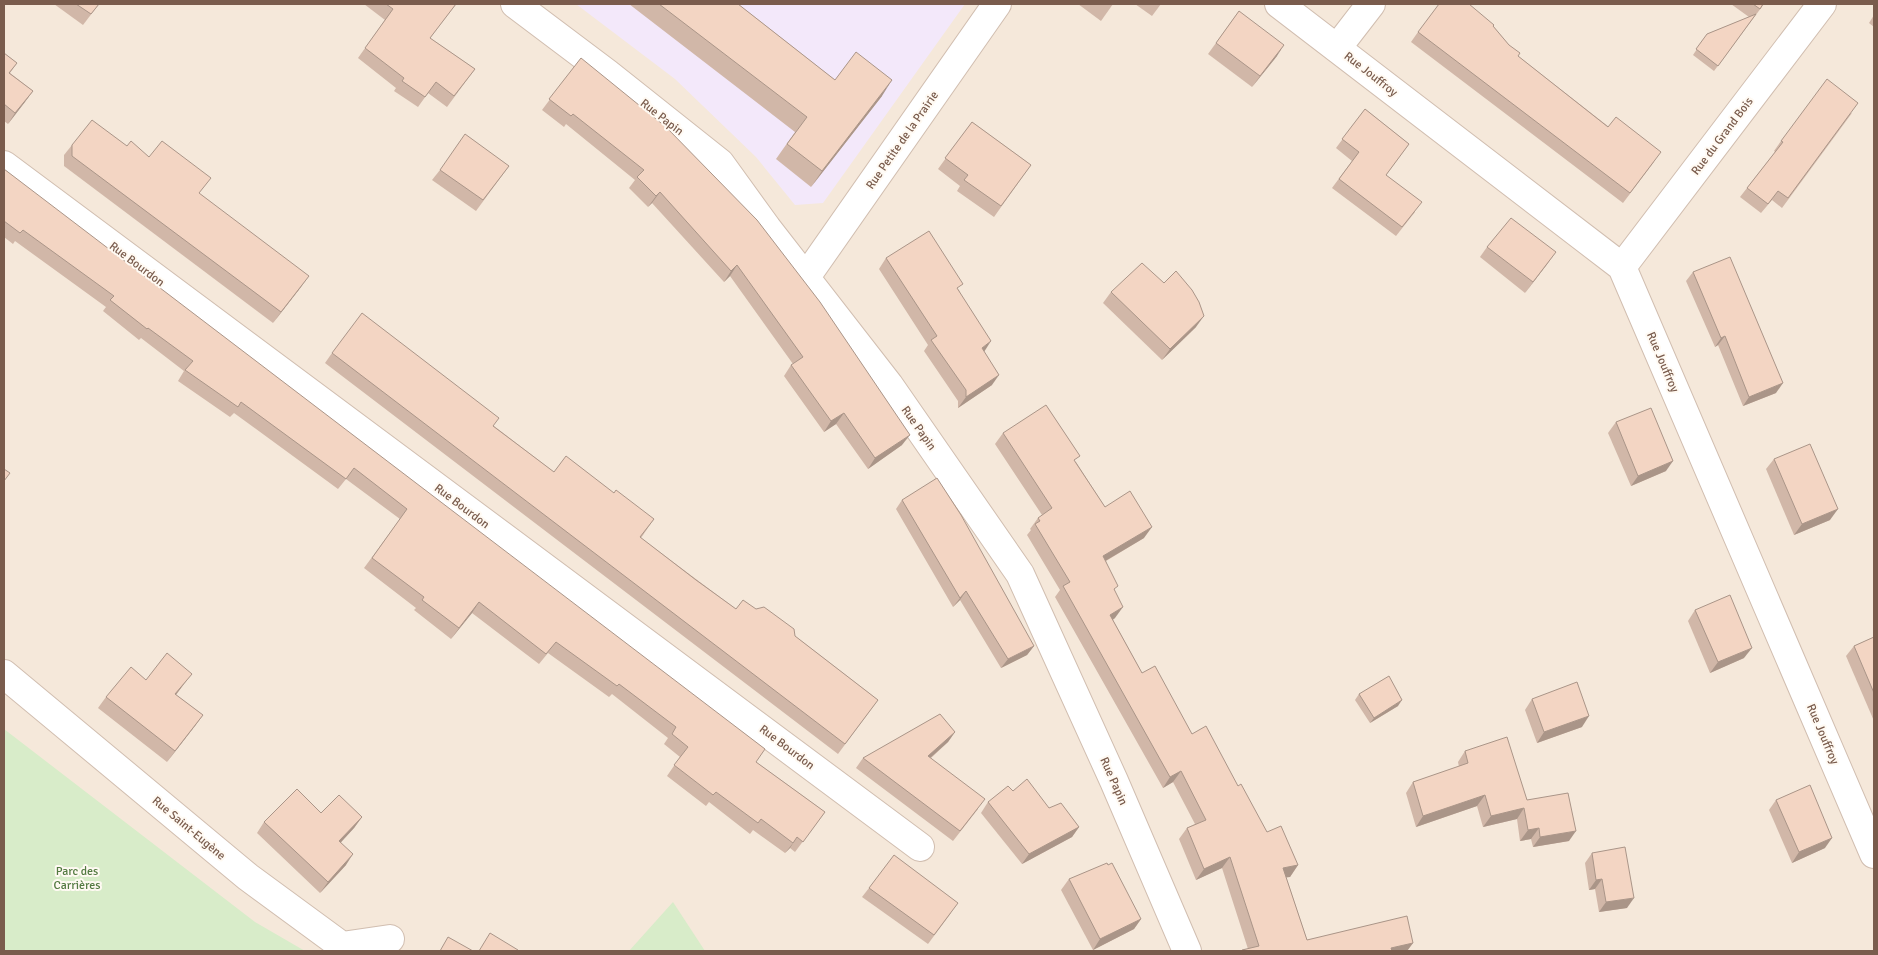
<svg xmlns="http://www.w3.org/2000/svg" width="1878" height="955" font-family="Signika,sans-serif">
  <rect width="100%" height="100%" fill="#fdf6ec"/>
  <!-- residential -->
  <rect fill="#f5e8da" x="4" y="4" width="1870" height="947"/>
  <!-- education -->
  <path fill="#f3e8fa" d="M576,4H965L823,203L795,205L756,157L675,79Z"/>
  <!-- green -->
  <g fill="#d8ecc9">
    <path d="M4,729L255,922L305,951H4Z"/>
    <path d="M673,902L705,951H629Z"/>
  </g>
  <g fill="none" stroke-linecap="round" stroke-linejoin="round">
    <defs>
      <g id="minor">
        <path d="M515,4L608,74L720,163L767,228L889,385L1020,574L1114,781L1187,951"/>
        <path d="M1279,4L1622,267L1874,854"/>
        <path d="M1337,48L1371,4"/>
        <path d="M4,165L920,847"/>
        <path d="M1622,267L1822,4"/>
        <path d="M806,277L997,4"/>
        <path d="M4,674L248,877L342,946L390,939"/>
      </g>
    </defs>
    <!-- minor casing -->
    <use href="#minor" stroke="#d1beb0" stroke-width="30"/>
    <!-- minor -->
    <use href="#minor" stroke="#fff" stroke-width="28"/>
  </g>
  <!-- wall -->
  <g fill="#d1b7a8">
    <path d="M54,4H99L83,25Z"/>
    <path d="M364,4H456L430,38L475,69L447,107L428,93L418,107L394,91L396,88L358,58L385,20Z"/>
    <path d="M629,4H738L835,80L882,96L811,187L776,159L795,132Z"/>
    <path d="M1078,4H1113L1101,21Z"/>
    <path d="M1135,4H1161L1152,16Z"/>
    <path d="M1731,4H1764L1714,71L1693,55L1707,34L1749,17Z"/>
    <path d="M1239,11L1277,56L1252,87L1208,54Z"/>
    <path d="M1874,15V27L1869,23Z"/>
    <path d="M1493,26L1518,56L1654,162L1623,203L1411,42L1418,32Z"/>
    <path d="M4,53L17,63L10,73L33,91L8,124L4,121Z"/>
    <path d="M581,58L902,445L868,469L836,424L824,432L784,376L791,365L793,364L730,276L724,282L652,203L648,207L629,188L635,180L566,124L564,127L542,110Z"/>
    <path d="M1365,109L1409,144L1386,175L1415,212L1396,236L1332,188L1352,161L1336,148Z"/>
    <path d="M1852,113L1782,208L1772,200L1761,213L1740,197L1775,152L1774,151L1781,141Z"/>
    <path d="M972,122L1031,165L994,217L957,191L960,186L938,169Z"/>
    <path d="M72,145L127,146L149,157L301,287L273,323L64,166V155Z"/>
    <path d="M509,166L476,211L432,180L440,170Z"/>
    <path d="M4,169L756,762L825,812L795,852L790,848L785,853L753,830L750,834L709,802L706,806L667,776L680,757L664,744L668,738L612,694L609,697L548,653L539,664L472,613L451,639L414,610L416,608L364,568L400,519L346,479L338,489L234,413L230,417L178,381L184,371L141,338L139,340L103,311L106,307L15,241L13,244L4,237Z"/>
    <path d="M1487,247L1548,263L1525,293L1480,257Z"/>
    <path d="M886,258L959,290L984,352L992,385L958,408V401L924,351L928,345L879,269Z"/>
    <path d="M1693,272L1776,393L1743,406L1718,345L1715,347L1686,281Z"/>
    <path d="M1111,292L1196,327L1162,360L1103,303Z"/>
    <path d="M332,353L494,426L554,472L614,493L654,519L641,538L736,609L795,636L878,700L838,754L325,363Z"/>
    <path d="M1616,422L1666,471L1631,486L1608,433Z"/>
    <path d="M1003,433L1076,462L1105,507L1144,538L1106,561L1115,591V618L1113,620L1142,673L1192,734L1238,786L1267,832L1298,865L1290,877H1286L1307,940L1413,943L1407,951H1241L1242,950L1248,949L1222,868L1196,880L1179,839L1187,828L1195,824L1173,782L1163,788L1055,597L1060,590L1027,535L1031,530L1030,529L1038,518L1042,515L995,444Z"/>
    <path d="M1774,459L1830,520L1794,535L1766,469Z"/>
    <path d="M902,500L1034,646L1027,655L1001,668L960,600L953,607L896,509Z"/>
    <path d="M1695,610L1744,658L1710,673L1688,621Z"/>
    <path d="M1874,637V721L1846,656L1854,646Z"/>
    <path d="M146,680L184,684L176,695L203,715L167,762L98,708L106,697Z"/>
    <path d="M1359,694L1398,706L1370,723L1355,700Z"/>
    <path d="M1532,699L1582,727L1537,743L1525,710Z"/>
    <path d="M955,732L948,742L931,758L978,809L953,841L856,768L863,758Z"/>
    <path d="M1465,751L1527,800L1569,841L1533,847L1531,839L1520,841L1517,819L1483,827L1477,806L1416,827L1406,793L1413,782L1459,767L1458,762Z"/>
    <path d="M1013,791L1049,808L1079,827L1072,837L1022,864L981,813L988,802Z"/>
    <path d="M1776,800L1825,848L1792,863L1769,810Z"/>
    <path d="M321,813L362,817L354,828L341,842L346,865L320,893L257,833L264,822Z"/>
    <path d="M1592,853L1627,908L1599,912L1595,889L1589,890L1585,863Z"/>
    <path d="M1069,879L1141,919L1134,929L1093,950L1061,890Z"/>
    <path d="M869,888L951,913L928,944L862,897Z"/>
  </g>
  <!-- shaded-wall -->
  <g fill="#aa9588">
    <path d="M1284,45L1277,56L1252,87L1260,76Z"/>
    <path d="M892,80L882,96L811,187L822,171Z"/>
    <path d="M33,91L25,102L8,124L15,113Z"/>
    <path d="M660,192L652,203L648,207L656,196Z"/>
    <path d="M1556,252L1548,263L1525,293L1533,282Z"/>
    <path d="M737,265L730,276L724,282L731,271Z"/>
    <path d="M309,276L301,287L273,323L281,312Z"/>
    <path d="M1204,316L1196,327L1162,360L1170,349Z"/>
    <path d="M1725,336L1718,345L1715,347L1721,338Z"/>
    <path d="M991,341L984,352L982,348Z"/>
    <path d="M999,375L992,385L958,408L966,397Z"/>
    <path d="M1783,383L1776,393L1743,406L1749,397Z"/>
    <path d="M844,413L836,424L824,432L831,421Z"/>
    <path d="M910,435L902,445L868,469L875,458Z"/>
    <path d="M1673,461L1666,471L1631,486L1638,476Z"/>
    <path d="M1838,509L1830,520L1794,535L1802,524Z"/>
    <path d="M1152,527L1144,538L1095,567L1103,556Z"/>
    <path d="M966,591L960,600L953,607L960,598Z"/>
    <path d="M479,602L472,613L451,639L459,628Z"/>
    <path d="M1123,607L1115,618L1102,626L1110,615Z"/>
    <path d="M1034,646L1027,655L1001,668L1008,659Z"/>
    <path d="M1752,648L1744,658L1710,673L1718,662Z"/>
    <path d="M192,674L184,684L168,705L175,694Z"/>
    <path d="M1402,700L1398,706L1370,723L1374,718Z"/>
    <path d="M203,715L195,726L167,762L175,751Z"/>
    <path d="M1589,716L1582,727L1537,743L1544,732Z"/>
    <path d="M955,732L948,742L921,766L928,756Z"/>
    <path d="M1181,771L1173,782L1163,788L1170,777Z"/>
    <path d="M1485,795L1477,806L1416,827L1423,816Z"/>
    <path d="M1524,808L1517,819L1483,827L1491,816Z"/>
    <path d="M362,817L354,828L332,852L339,841Z"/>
    <path d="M1079,827L1072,837L1022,864L1029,854Z"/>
    <path d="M1539,828L1531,839L1520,841L1528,830Z"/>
    <path d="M1576,831L1569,841L1533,847L1540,837Z"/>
    <path d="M797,837L790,848L785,853L793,843Z"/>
    <path d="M1832,838L1825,848L1792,863L1799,852Z"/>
    <path d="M353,854L346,865L320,893L328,882Z"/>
    <path d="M1230,857L1222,868L1196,880L1204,869Z"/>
    <path d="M1298,865L1290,877L1275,879L1283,868Z"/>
    <path d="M1602,879L1595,889L1589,890L1596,880Z"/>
    <path d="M1634,898L1627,908L1599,912L1606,902Z"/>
    <path d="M1141,919L1134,929L1093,950L1100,939Z"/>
    <path d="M1413,943L1407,951H1389L1391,948Z"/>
  </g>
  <!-- building -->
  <g fill="#f3d5c3" stroke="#aa9588">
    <path d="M76,4H99L91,14Z"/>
    <path d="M386,4H456L430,38L475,69L454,96L436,82L425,97L402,81L404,78L365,48L393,9Z"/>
    <path d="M659,4H738L835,80L856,52L892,80L822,171L787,144L807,117Z"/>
    <path d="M1439,4H1469L1494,25L1493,26L1509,45L1520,53L1518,56L1608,127L1616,117L1661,152L1630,193L1418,32Z"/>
    <path d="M1753,4H1763L1760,9Z"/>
    <path d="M1239,11L1284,45L1260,76L1216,43Z"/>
    <path d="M1756,14L1718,66L1696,49L1707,34Z"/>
    <path d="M4,53L17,63L9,73L33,91L15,113L4,104Z"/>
    <path d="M581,58L666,127L757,220L820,302L910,435L875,458L844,413L831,421L791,365L803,357L737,265L731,271L660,192L656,196L637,177L644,170L573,114L571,116L549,99Z"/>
    <path d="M1827,79L1858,103L1788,198L1778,191L1768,204L1747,188L1783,142L1781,141Z"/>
    <path d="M1365,109L1409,144L1386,175L1422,202L1402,227L1339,179L1359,152L1342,139Z"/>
    <path d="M92,120L127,146L131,141L149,157L162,141L211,178L199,193L309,276L281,312L72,156V145Z"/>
    <path d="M972,122L1031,165L1001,206L964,180L968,175L945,158Z"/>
    <path d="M465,134L509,166L483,200L440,170Z"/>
    <path d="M4,169L765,749L756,762L825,812L803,842L797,837L793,843L761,819L758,823L716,792L713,795L674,765L688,747L672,734L676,727L619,684L617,686L556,642L546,654L479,602L459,628L422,600L424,597L372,558L407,509L354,468L346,479L241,402L238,407L185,370L193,361L148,328L147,329L110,300L114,296L23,230L20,233L4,221Z"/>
    <path d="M1511,218L1556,252L1533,282L1487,247Z"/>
    <path d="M929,231L963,284L957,288L991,341L982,348L999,375L966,397V390L931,340L937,336L886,258Z"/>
    <path d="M1730,257L1783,383L1749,397L1725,336L1721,338L1693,272Z"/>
    <path d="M1142,263L1164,283L1176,271L1192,290L1199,302L1204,316L1170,349L1111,292Z"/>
    <path d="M362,313L499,418L493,426L554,472L566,456L614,493L616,490L654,519L640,537L696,580L736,609L743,600L756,609L764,607L794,629L795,636L878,700L845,744L332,353Z"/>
    <path d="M1046,405L1080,456L1074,460L1105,507L1130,491L1152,527L1103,556L1118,586L1114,589L1123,607L1110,615L1142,673L1155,666L1192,734L1206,726L1238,786L1241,784L1267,832L1281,826L1298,865L1283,868L1307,940L1407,916L1413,943L1391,948L1392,951H1243L1242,950L1259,946L1230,857L1204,869L1187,828L1206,820L1181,771L1170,777L1063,586L1070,582L1035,524L1040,521L1038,518L1052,508L1003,433Z"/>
    <path d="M1651,408L1673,461L1638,476L1616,422Z"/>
    <path d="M1810,444L1838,509L1802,524L1774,459Z"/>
    <path d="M4,469L10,473L4,481Z"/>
    <path d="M937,478L961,515L1034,646L1008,659L966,591L960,598L902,500Z"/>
    <path d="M1730,595L1752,648L1718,662L1695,610Z"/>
    <path d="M1874,637V693L1854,646Z"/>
    <path d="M167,653L192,674L175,694L203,715L175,751L106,697L131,667L146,680Z"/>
    <path d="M1389,676L1402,700L1374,718L1359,694Z"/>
    <path d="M1577,682L1589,716L1544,732L1532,699Z"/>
    <path d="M940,714L955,732L928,756L985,799L960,831L863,758Z"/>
    <path d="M1507,737L1527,800L1568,793L1576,831L1540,837L1539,828L1528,830L1524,808L1491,816L1485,795L1423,816L1413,782L1468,763L1465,751Z"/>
    <path d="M1027,779L1049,808L1061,803L1079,827L1029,854L988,802L1008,786L1013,791Z"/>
    <path d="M1810,785L1832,838L1799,852L1776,800Z"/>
    <path d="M297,789L321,813L339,795L362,817L339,841L353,854L328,882L264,822Z"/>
    <path d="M1625,847L1634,898L1606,902L1602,879L1596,880L1592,853Z"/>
    <path d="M894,855L958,903L934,935L869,888Z"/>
    <path d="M1107,863L1108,865L1112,863L1141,919L1100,939L1069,879Z"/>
    <path d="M490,933L518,950L517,951H479Z"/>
    <path d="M448,937L473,951H440Z"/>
  </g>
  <g text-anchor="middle" stroke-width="4" stroke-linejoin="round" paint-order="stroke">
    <!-- street labels -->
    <g font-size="12" fill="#7a5c4d" stroke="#fffaf3">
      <text transform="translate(1371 74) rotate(38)" y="4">Rue Jouffroy</text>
      <text transform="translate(662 117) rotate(38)" y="4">Rue Papin</text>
      <text transform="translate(1722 136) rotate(-53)" y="4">Rue du Grand Bois</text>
      <text transform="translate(902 140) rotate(-55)" y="4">Rue Petite de la Prairie</text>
      <text transform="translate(137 264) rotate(37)" y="4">Rue Bourdon</text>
      <text transform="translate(1663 362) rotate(67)" y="4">Rue Jouffroy</text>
      <text transform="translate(919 428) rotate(55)" y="4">Rue Papin</text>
      <text transform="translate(462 506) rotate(37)" y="4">Rue Bourdon</text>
      <text transform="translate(1823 734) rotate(67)" y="4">Rue Jouffroy</text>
      <text transform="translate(787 747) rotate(37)" y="4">Rue Bourdon</text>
      <text transform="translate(1114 781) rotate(66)" y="4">Rue Papin</text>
      <text transform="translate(189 828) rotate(40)" y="4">Rue Saint-Eugène</text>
    </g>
    <!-- park labels -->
    <g font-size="12" fill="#537a41" stroke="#fffaf3">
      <text x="77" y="875">Parc des<tspan x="77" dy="14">Carrières</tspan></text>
    </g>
  </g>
  <!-- border -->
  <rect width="1878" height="955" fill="none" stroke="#7a5c4d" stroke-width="10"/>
</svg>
